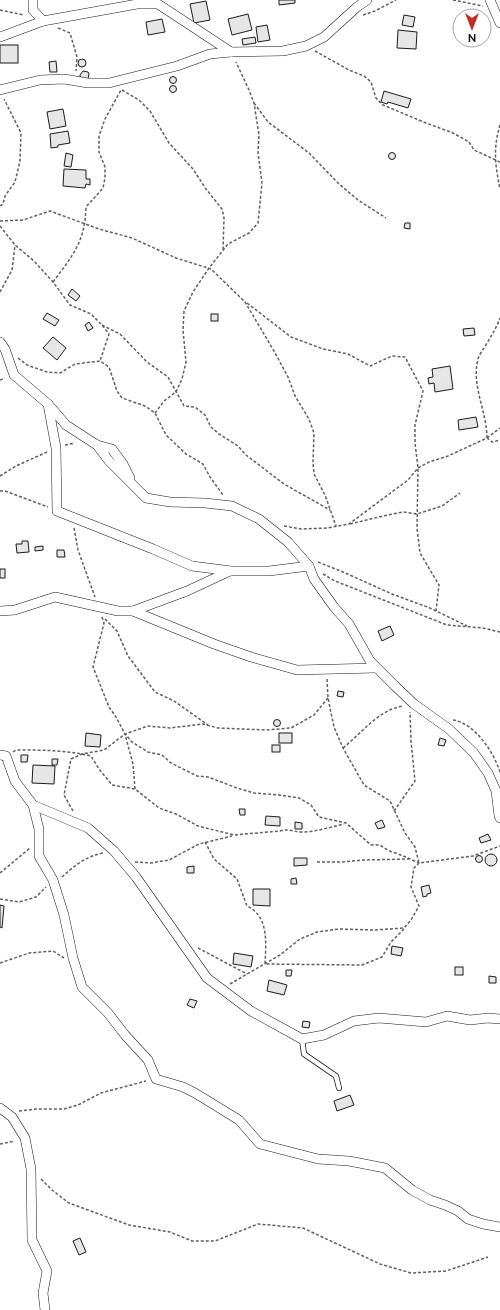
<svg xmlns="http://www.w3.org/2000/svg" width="500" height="1310" font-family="Raleway,sans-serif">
  <rect width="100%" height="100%" fill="#fff"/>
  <!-- building -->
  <g fill="#e6e6e6" stroke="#1a1a1a">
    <path d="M279,0H295V3L279,5Z"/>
    <path d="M206,1L210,20L194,23L190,4Z"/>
    <path d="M248,14L252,30L232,35L228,19Z"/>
    <path d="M404,15L415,17L413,27L402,25Z"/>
    <path d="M162,19L165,32L148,35L146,22Z"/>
    <path d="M267,25L270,40L258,42L256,27Z"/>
    <path d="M398,30L417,32L416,49L397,48Z"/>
    <path d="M255,37L256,43L243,45L242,39Z"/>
    <rect x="0" y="45" width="18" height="18"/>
    <circle cx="82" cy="63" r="4"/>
    <path d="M56,61L57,72H50L49,62Z"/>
    <path d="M83,71L88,72L89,74L88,79L80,77V75Z"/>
    <circle cx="173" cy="80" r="3.5"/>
    <circle cx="173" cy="89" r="3.5"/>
    <path d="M384,91L411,99L408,108L388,102L387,104L381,102Z"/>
    <path d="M63,109L66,126L50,129L47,112Z"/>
    <path d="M68,131L70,143L58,145V147L51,148L50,134Z"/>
    <circle cx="392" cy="156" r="3.5"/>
    <path d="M66,153L73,155L71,167L64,166Z"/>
    <path d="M64,169L86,170V179H90V185L86,184L85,188L63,186Z"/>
    <path d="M405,223H410V229L404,228Z"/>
    <path d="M72,289L80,296L76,301L68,295Z"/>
    <path d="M47,313L59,320L55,326L43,319Z"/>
    <rect x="211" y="314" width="7" height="7"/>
    <path d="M89,322L93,328L88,331L85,325Z"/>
    <path d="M474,328L475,335L464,336L463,329Z"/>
    <path d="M53,337L66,348L57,360L43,348Z"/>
    <path d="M450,366L453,389L435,392L434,383L429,384L428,378L433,377L432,369Z"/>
    <path d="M476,417L478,427L459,430L458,420Z"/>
    <path d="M22,541H28L29,552L17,553L16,544H22Z"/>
    <path d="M43,546V550L35,551V547Z"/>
    <path d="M57,550H64L65,557H57Z"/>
    <rect x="0" y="569" width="5" height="9"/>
    <path d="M390,626L394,635L382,641L378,631Z"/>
    <path d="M338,691L344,692L343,697L337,696Z"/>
    <circle cx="277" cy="723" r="3.5"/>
    <path d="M86,733L101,735L100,747L85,746Z"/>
    <rect x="279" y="733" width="13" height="10"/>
    <path d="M440,738L446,740L444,746L438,745Z"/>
    <rect x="272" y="745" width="8" height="7"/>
    <path d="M21,755H28L27,762H21Z"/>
    <path d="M52,759H58L57,765H52Z"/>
    <path d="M33,765L55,766L54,784L32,783Z"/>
    <path d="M239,809H245V815H240Z"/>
    <path d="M266,816L280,817V826L265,825Z"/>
    <path d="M382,820L385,827L378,829L375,823Z"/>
    <path d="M295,822L302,823V829H295Z"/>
    <path d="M488,834L491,840L481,843L479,838Z"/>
    <circle cx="491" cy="860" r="6"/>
    <circle cx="479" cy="859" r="3.5"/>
    <path d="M294,858H307V865L294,866Z"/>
    <path d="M194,866V873H187V867Z"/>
    <path d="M296,878L297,884H291V879Z"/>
    <path d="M429,885L431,893L427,894V896L423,897L421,887Z"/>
    <path d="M253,889H270V906L253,905Z"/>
    <path d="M0,905L4,906L2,928L0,927Z"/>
    <path d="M392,946L403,948L401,956L391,954Z"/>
    <path d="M234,953L253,956L251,967L233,964Z"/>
    <rect x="455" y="967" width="8" height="8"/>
    <path d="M286,970H292L291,976H286Z"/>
    <path d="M489,976L496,977V983H489Z"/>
    <path d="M269,980L287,985L284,995L267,991Z"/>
    <path d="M190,999L197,1001L194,1008L187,1005Z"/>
    <path d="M303,1021L310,1022L309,1028L302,1027Z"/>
    <path d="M350,1095L354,1105L337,1111L334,1101Z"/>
    <path d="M80,1238L86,1252L79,1255L73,1241Z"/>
  </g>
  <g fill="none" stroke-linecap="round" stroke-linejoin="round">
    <defs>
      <path id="lane" d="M302,1039L304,1054L336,1076L339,1088"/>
      <g id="street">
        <path d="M33,0V10L43,21"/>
        <path d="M490,0L500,23"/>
        <path d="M0,37L43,21L137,4H158L231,52"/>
        <path d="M0,90L40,80L64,79L88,83H109L177,66L210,54L231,52L283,51L306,46L324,37L357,7L367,0"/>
        <path d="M0,342L5,349L14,375L48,404L66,425L97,445L112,449L123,464L130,478"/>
        <path d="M48,404L56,448L57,511L153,549L192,566L231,571H269L309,566"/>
        <path d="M97,445L109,461L146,498L170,502L205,503L232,506L259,519L288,542L309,566L314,579L334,607L349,624L370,661L395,686L414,704L449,729L474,753L488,773L496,791L499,816L500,818"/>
        <path d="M0,611L15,610L55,597L118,611H133L214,644L251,657L297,670L376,668"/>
        <path d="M133,611L187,591L230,571"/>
        <path d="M0,755L6,756L15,781L33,805L39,829V856L53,880L64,915L73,958L82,987L108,1013L125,1035L148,1060L156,1079L183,1087L195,1093L239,1120L260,1144L318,1159L349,1161L385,1168L412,1190L430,1200L445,1205L458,1211L468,1219L483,1224L500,1227"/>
        <path d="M33,805L88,828L114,851L136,877L207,978L251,1011L302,1039L324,1035L354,1021L379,1018L426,1022L447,1016L470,1020L488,1018L500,1019"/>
        <path d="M0,1108L12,1117L25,1138L31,1169L32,1240L47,1271L43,1293L45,1310"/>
      </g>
    </defs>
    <!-- lane casing -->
    <use href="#lane" stroke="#1a1a1a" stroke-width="6"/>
    <!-- street casing -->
    <use href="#street" stroke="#1a1a1a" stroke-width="10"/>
    <!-- path -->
    <g stroke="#5f5f5f" stroke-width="1.5" stroke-dasharray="3 2" stroke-linecap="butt">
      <path d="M453,0L483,6"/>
      <path d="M0,10L24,15"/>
      <path d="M363,15L375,11L396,0"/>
      <path d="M58,28L70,33L77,57L76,71"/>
      <path d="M315,51L349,70L364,76L371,82L376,98L383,105L426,123L453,133L469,142L474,150L500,162"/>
      <path d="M122,90L139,100L150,111L169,143L193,169L206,189L222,209L224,218L223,250"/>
      <path d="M254,103L268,122L309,153L339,184L358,200L386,218"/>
      <path d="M500,125C493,149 495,164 500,189"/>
      <path d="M0,206L3,204L5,196L15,182L20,161L21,133L4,99"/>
      <path d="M0,221L23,220L50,211L99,229L132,238L176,258L211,269L245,302L274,351L288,377L295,396L309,419L314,433L313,462L314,474L325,495L336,526"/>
      <path d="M0,226L15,245L34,261L53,282L70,305L91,314L102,325L109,334L100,361"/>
      <path d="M53,282C73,255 85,242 86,207L103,188L105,178V167L99,152V136L105,119L121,90"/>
      <path d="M0,292L12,270L15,245"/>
      <path d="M247,303L291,337L323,349L348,354L370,366L392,356L405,357L423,391L415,425V443L418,468L417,528L420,553L439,585L436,611"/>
      <path d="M102,325L120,334L147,362L168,377L184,406L195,407L205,415L211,427L219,434L238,446L246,455L284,484L330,510"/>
      <path d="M18,358L27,365L47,372L60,373L75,364L100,361L109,367L117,391L122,398L145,406L155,413L166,435L186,454L203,464L210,477L223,495"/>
      <path d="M0,380L5,378"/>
      <path d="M155,413L164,401L176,392L182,379L186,362L183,330L184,311L193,292L209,268L228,244L249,233L258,223L262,183L258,153L259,135L254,103L249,90L236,62"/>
      <path d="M487,438C487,412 471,385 478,359C479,355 482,351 484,348C490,338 496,329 500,318"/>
      <path d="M487,438L500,428"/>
      <path d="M65,445L75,443"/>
      <path d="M0,476L16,466L47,452"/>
      <path d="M0,491H5L48,507"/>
      <path d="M350,524L383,516L403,512L417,514L442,506L460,493"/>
      <path d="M284,526L301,529L327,528L349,524L408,480L418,468L429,462L448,456L487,438L492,442L500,440"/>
      <path d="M74,528L78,550L95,597"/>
      <path d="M318,562L343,572L392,594L430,608L467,626"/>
      <path d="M323,574L335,581L447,625L483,628L500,632"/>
      <path d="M102,617L104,623L93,667L109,707L116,717L125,734L132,742L148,752L162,755L171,763L197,776L208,777L237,788L254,793L279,795L299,798L311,805L319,817L346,823L371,845C383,844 382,848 392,852C402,855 410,859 419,863"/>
      <path d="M105,619L117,631L128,656L155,692L174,701L208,725"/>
      <path d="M327,679L328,698L334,727L343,748L364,785L390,801L405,833L415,847L419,863"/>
      <path d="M453,720C475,723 494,753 500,772"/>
      <path d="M343,748C362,733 378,710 403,706"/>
      <path d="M13,752L16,750C42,750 66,750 91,756L99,769L112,785L135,789L159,808L176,814L198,826L234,835L280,831C289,828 293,832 302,832C316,832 330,827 344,824"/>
      <path d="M135,789L133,764L125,734L148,726L170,728L203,724L218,728L266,730L291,728L314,715L328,698"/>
      <path d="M73,811L64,795L71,759L82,754L104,750L125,734"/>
      <path d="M394,811L415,781L411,741L410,712"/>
      <path d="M205,842L214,859L237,879L247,906C269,916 266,943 265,964L362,965L382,957L391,942L404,929"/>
      <path d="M135,862L151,863L169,860L199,844L232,836"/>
      <path d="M317,862H342L364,860L409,859"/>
      <path d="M0,873L30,848"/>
      <path d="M62,877C74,866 86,856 103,853"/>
      <path d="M0,899L19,902L36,897L46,887"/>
      <path d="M198,948L247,974"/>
      <path d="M0,963L29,953L53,951L64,958"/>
      <path d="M230,984L280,955L300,939L317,932L339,929L374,930L404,928L411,920L419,906L411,887L414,868L419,863L473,856L500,846"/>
      <path d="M19,1111L37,1109H64L78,1105L101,1093L146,1081"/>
      <path d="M0,1144L15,1141"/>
      <path d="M41,1179L52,1190L69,1203L129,1225L170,1232L192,1241H215L258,1224L303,1228L380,1264L411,1273L446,1271L488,1257"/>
    </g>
    <!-- lane -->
    <use href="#lane" stroke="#fff" stroke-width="4.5"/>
    <!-- street -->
    <use href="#street" stroke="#fff" stroke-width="9"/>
  </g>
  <!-- north arrow -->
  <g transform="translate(472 28) rotate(180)"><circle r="19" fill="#ffffff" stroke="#a3a3a3"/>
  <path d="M0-3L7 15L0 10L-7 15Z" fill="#c62828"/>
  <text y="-6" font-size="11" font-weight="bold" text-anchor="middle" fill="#1a1a1a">N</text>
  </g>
</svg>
